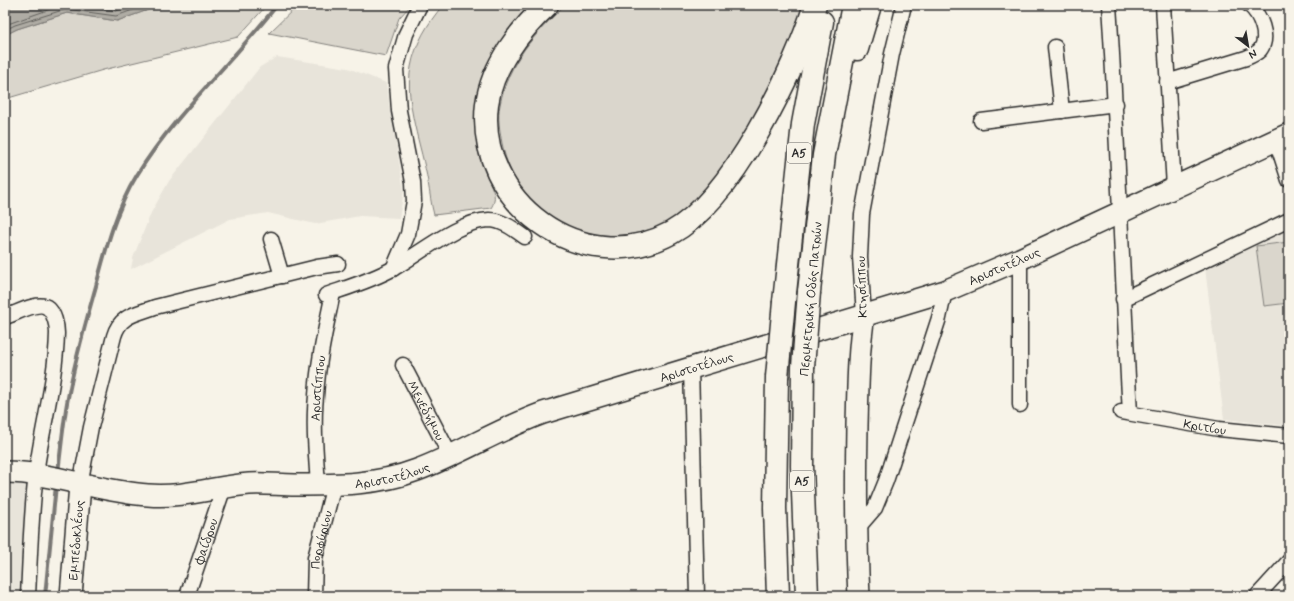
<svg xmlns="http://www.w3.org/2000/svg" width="1294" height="601" font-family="Mynerve,sans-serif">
  <rect width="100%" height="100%" fill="#f7f3e8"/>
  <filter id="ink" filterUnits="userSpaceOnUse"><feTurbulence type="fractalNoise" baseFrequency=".025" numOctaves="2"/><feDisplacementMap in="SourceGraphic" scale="8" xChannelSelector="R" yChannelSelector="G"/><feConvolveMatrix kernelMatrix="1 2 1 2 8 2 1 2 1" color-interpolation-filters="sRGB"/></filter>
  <g filter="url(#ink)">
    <!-- built -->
    <g fill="#e8e4da">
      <path d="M277,57L348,68L386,83L404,191L399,218L360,216L315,224L268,213L230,219L131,269L133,258L151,213L169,181L260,67Z"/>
      <path d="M1289,228V423L1287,426L1224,419L1205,268Z"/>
      <path d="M5,481H29L21,596H5Z"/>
    </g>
    <!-- green -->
    <g fill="#dad6cc" stroke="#82807c">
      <path d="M152,5H267L238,37L103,70L5,99V35L17,29L67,13L117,21L148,10Z"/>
      <path d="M298,5H411L399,18L386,56L269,33Z"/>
      <path d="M443,5H531C505,32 479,66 476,105C475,123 475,145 481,162C484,172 492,185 494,194C495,199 494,203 491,208L434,215C431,204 430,193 428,182C422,147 404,103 411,67C415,44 428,23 443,5Z"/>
      <path d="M565,5H806C803,16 800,28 796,39C790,54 780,69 772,84C748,129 725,177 685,210C681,214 676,219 670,221C601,258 517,221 502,143C500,131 497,117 500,105C508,62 535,34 565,5Z"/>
      <path d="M1289,242V303L1264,306L1256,246Z"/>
    </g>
    <!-- water -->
    <path fill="#afaca4" stroke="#7a7874" d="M5,5H152L148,10L117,21L67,13L17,29L5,35Z"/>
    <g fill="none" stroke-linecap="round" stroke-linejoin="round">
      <!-- shore -->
      <g stroke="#605f5b" stroke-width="1">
        <path d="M76,5L116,11L135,5"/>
        <path d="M5,25L62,5"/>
        <path d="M5,30L15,25L66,9L116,16L147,5"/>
      </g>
      <!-- stream -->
      <g stroke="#7a7874" stroke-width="4">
        <path d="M58,472C61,449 63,426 67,403C74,363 85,325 96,286C106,248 116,209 137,175C176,112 232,63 277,5"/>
        <path d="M45,596L56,485"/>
      </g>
      <defs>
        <g id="street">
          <path d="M1109,5C1118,141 1122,277 1130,413"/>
          <path d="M1163,5L1174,187"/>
          <path d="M1055,47L1062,111"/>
          <path d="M1167,82L1246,58C1251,56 1256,54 1260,50C1270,37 1260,14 1249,5"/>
          <path d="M981,121L1116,104"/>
          <path d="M1276,140L1289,180"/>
          <path d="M271,239L282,276"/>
          <path d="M1020,259V405"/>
          <path d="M393,269L408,234L414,201L413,182L399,111L396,69L406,34L420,5"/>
          <path d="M326,295C349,287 373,280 394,268C421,253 458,221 489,220C502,220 515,230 525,237"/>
          <path d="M1123,299L1289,220"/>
          <path d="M864,315L860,257L862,214L892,54L904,5"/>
          <path d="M5,317C15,314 39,300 48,308C54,313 57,325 57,333C56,380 42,427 36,474C31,514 30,556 28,596"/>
          <path id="s1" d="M403,365L450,455"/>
          <path d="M691,368L697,596"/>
          <path id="s2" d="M1121,412L1219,429L1289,436"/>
          <path d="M80,485L91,427L114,336C120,315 136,314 155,307L317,267L338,264"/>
          <path id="s3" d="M318,485C316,455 313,425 316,396C318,361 326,327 333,293"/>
          <path d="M856,530L875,508L886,481L939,318L945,291"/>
          <path id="s4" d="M187,596L224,487"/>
          <path id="s5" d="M314,596L315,558L334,485"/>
          <path d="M1257,596L1289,561"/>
        </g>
        <g id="secondary">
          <path id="s6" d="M5,472C51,472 100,492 148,495C182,498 215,487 249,484C264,483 279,485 295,485C335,485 378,485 417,470C460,454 499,429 543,413L945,291L1020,259L1289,134"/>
          <path id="s7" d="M71,596L80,485"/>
          <path d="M859,596C856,539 856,482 857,425C858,388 858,352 864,315"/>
        </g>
        <g id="highway">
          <path d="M547,5C520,30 492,66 487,104C475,202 582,281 671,233C733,199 794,72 815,5"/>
          <path d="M857,49L870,5"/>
          <path d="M809,292L824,155L853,5"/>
          <path d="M784,302L803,124L822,22"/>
          <path d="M803,367L802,466L807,596"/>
          <path d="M777,377L775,508L778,596"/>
        </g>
      </defs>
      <!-- street casing -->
      <use href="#street" stroke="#2b2b2b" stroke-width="17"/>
      <!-- secondary casing -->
      <use href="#secondary" stroke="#2b2b2b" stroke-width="24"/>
      <!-- highway casing -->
      <use href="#highway" stroke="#2b2b2b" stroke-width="25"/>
      <!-- street -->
      <use href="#street" stroke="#f7f3e8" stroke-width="14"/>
      <!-- secondary -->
      <use href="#secondary" stroke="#f7f3e8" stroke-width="21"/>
      <!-- highway -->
      <use href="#highway" stroke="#f7f3e8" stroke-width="22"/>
      <defs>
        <g id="highway-bridge">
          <path d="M803,367L809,292"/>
          <path d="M777,377L784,302"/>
        </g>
      </defs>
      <!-- highway-bridge casing -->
      <use href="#highway-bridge" stroke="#2b2b2b" stroke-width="25" stroke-linecap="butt"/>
      <!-- highway-bridge -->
      <use href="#highway-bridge" stroke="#f7f3e8" stroke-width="22"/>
    </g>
  </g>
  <g text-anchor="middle" stroke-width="3" stroke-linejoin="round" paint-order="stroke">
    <!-- shield labels -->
    <g fill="#f7f3e8" stroke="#686764" stroke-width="1">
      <rect x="787" y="143" width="24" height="20" rx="3"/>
      <rect x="790" y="471" width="24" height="20" rx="3"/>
    </g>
    <g font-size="12" font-weight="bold" fill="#2b2b2b">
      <text x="799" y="157">Α5</text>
      <text x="802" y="485">Α5</text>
    </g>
    <!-- street labels -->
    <g font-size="13" fill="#2b2b2b" stroke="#f7f3e8">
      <text dy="5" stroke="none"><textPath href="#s6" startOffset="1039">Αριστοτέλους</textPath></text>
      <text transform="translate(861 287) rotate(-92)" y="5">Κτησίππου</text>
      <text transform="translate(810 299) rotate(-85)" y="5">Περιμετρική Οδός Πατρών</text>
      <text dy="5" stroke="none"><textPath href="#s6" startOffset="715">Αριστοτέλους</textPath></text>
      <text dy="5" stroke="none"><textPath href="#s3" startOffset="97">Αριστίππου</textPath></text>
      <text dy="5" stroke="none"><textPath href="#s1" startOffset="51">Μενεδήμου</textPath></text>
      <text dy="5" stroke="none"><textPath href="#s2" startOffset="85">Κριτίου</textPath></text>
      <text dy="5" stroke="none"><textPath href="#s6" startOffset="391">Αριστοτέλους</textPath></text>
      <text dy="5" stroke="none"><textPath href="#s7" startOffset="56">Εμπεδοκλέους</textPath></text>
      <text dy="5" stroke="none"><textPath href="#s5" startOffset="57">Πορφύριου</textPath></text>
      <text dy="5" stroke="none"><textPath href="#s4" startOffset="58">Φαίδρου</textPath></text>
    </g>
  </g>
  <!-- margin -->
  <rect width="1294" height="601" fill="none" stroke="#f7f3e8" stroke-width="20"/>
  <rect x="10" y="10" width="1274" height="581" fill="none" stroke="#2b2b2b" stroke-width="1.5" filter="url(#ink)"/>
  <!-- north arrow -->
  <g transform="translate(1248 46) rotate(149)" stroke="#f7f3e8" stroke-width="3" paint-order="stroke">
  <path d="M0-3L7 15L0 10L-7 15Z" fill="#2b2b2b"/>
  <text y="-6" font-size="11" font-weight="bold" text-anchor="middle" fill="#2b2b2b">N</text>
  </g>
</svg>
